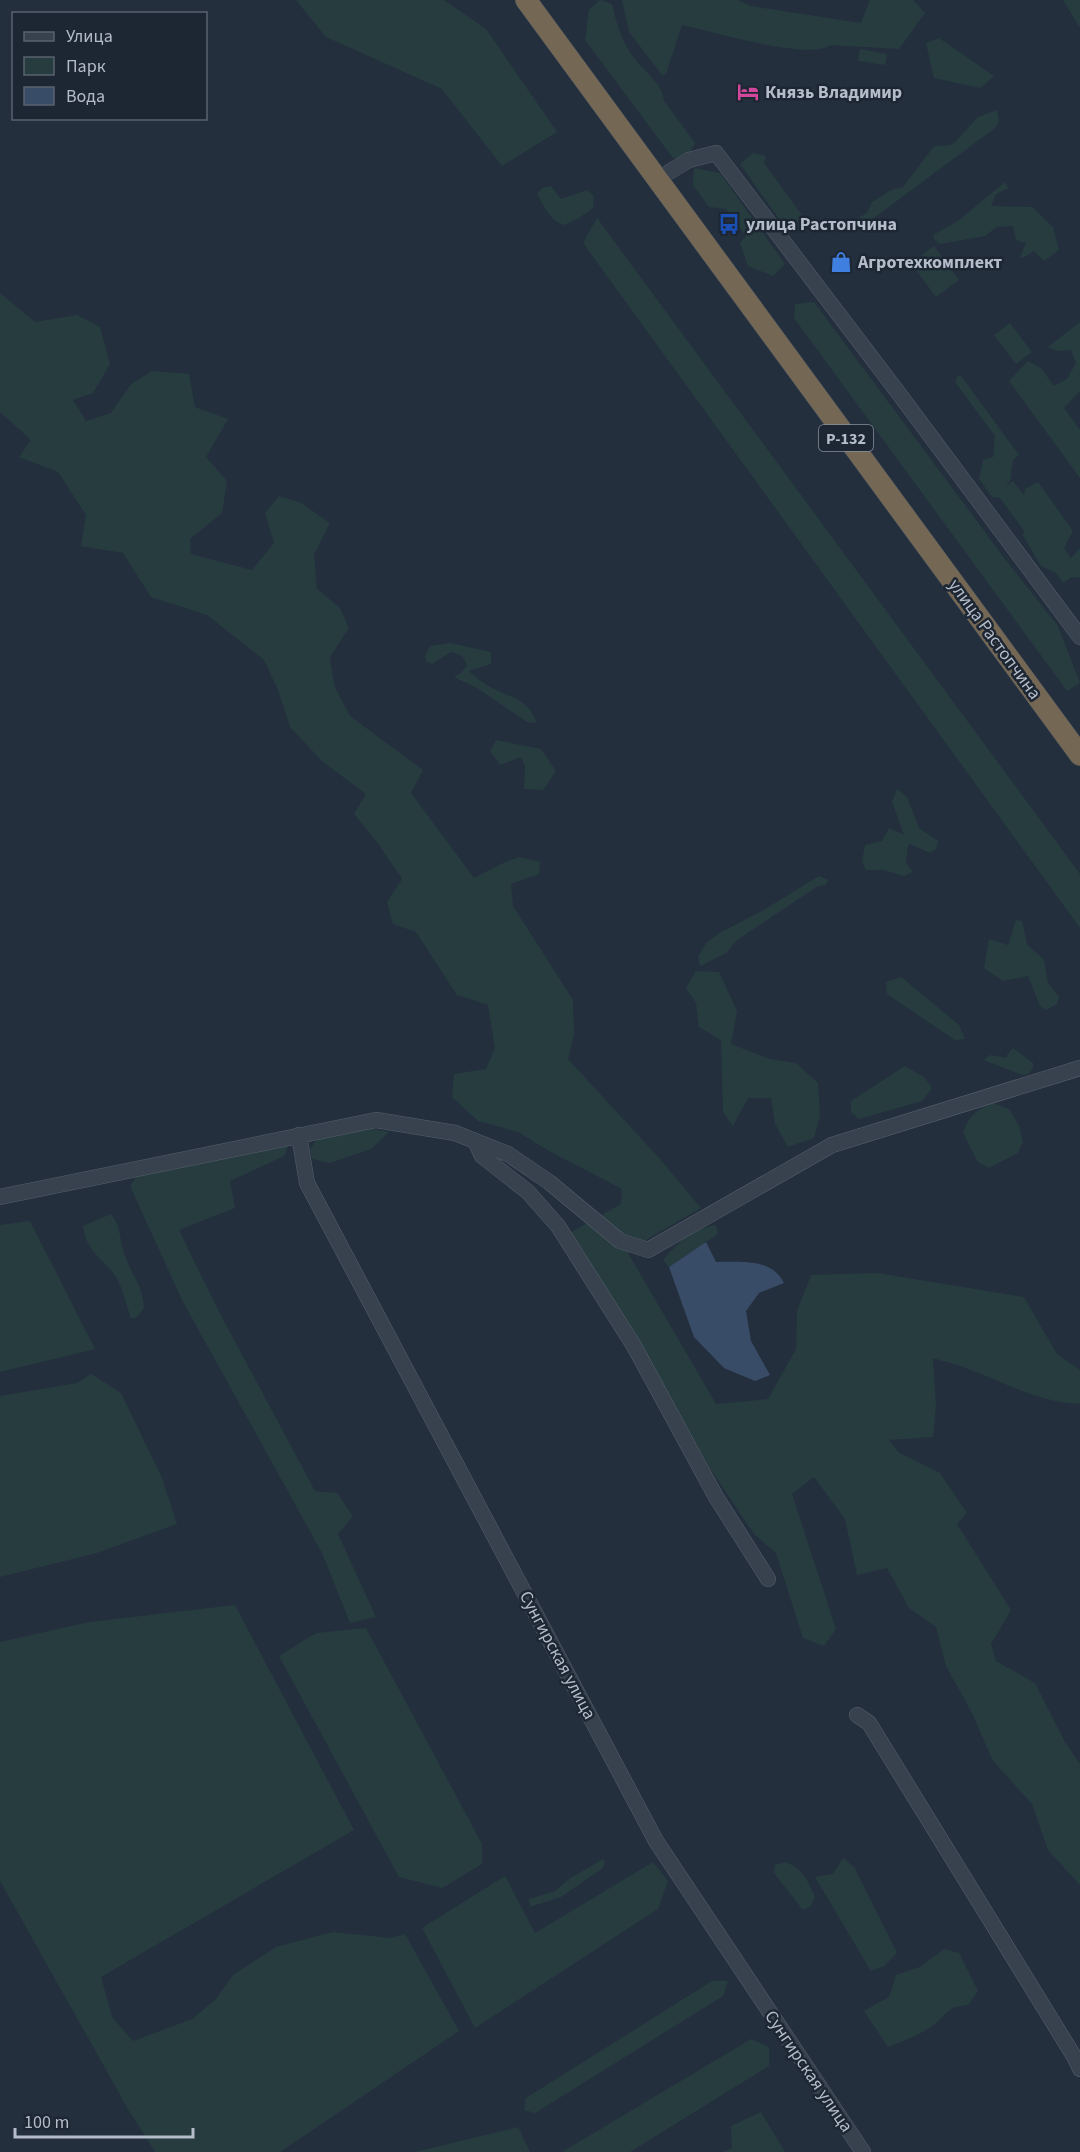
<svg xmlns="http://www.w3.org/2000/svg" width="1080" height="2152" font-family="'Source Sans 3',sans-serif">
  <rect width="100%" height="100%" fill="#242f3e"/>
  <!-- green -->
  <g fill="#263c3f">
    <path d="M296,0H444L486,29L557,132L502,166L442,89L326,37Z"/>
    <path d="M600,0L612,4C616,22 621,38 631,54C641,69 663,83 664,101L695,143C690,154 685,157 673,158L585,40L589,10Z"/>
    <path d="M622,0H738L751,6L861,23L870,0H913L925,13L899,49L831,45C807,61 712,31 682,25L666,74L662,75L629,32Z"/>
    <path d="M1063,0H1080V28Z"/>
    <path d="M939,38L994,76L980,88L934,78L926,43Z"/>
    <path d="M860,49L887,54L885,65L858,61Z"/>
    <path d="M997,110L999,121L995,128L855,232L850,230L854,220L867,213L872,202L891,190L903,187L934,146L950,145L956,141L978,117Z"/>
    <path d="M753,153L766,156L764,163L804,218V226L798,231L789,233L740,164Z"/>
    <path d="M694,168L720,173L785,264L773,276L748,266L740,243L746,236L726,209L709,207L693,185Z"/>
    <path d="M1005,182L1008,188L996,194L991,206L1032,207L1053,227L1059,250L1044,261L1034,251L1023,258L1020,257L1026,243L1016,240L1013,226L997,227L985,236L940,244L934,239L933,235L958,221Z"/>
    <path d="M551,186L561,199L587,190L594,196L593,208L579,218L564,225C550,221 544,206 537,194L542,188Z"/>
    <path d="M597,218L1080,874V928L583,243Z"/>
    <path d="M934,246L959,280L936,297L911,263Z"/>
    <path d="M0,293L35,322L77,315L100,327L110,364L93,393L73,400L86,421L111,413L131,384L152,371L189,374L195,407L228,419L206,457L227,481L222,513L190,539L191,554L252,570L274,543L265,513L279,496L301,503L330,523L314,554L317,589L340,608L349,628L330,657L334,685L350,716L423,770L411,793L474,878L501,864L519,857L540,862L539,874L511,884L513,906L573,1000L574,1034L568,1059L660,1159L701,1208L649,1238L628,1253L716,1404L768,1399L796,1349L797,1311L811,1275L877,1273L1024,1297L1057,1354L1080,1370V1404C1039,1402 1010,1385 973,1371C960,1365 946,1362 933,1358L936,1406L933,1437L889,1440L898,1452L940,1473L967,1513L957,1524L1011,1610L991,1644L996,1661L1035,1683L1065,1742L1080,1764V1885L1048,1850L1032,1804L993,1761L972,1713L946,1666L936,1627L909,1608L887,1568L857,1575L845,1519L814,1477L792,1494L836,1629L824,1646L803,1638L776,1553L754,1534L711,1470L628,1322L568,1234L621,1204L622,1189L549,1151L518,1132L478,1121L452,1097L454,1074L486,1069L495,1048L488,1005L457,995L416,932L393,924L387,902L402,879L377,842L354,814L366,794L323,762L290,727L278,690L264,660L207,615L151,597L123,553L81,546L86,515L58,472L19,457L31,440L0,412Z"/>
    <path d="M814,302L1005,559L1058,626L1080,683L1067,691L794,318L795,304Z"/>
    <path d="M1080,322V391L1064,408L1080,430V478L1009,381L1028,361L1041,368L1054,386L1067,379L1076,363L1071,350L1057,351L1048,347Z"/>
    <path d="M1010,323L1032,352L1016,364L994,335Z"/>
    <path d="M958,375L962,377L1019,455L1013,460L1010,481L1006,487L1013,481L1024,495L1025,489L1038,482L1073,531L1064,548L1071,558L1080,548V577L1070,578L1063,583L1056,573L1041,566L1022,534L1025,532L1000,498L992,497L979,479L983,460L993,457L995,436L955,382Z"/>
    <path d="M450,643L491,652V664L469,671C474,675 479,680 484,683C504,697 528,696 537,723L527,722L477,688L454,677L461,673L467,665L462,656L451,652L432,664L427,662L425,656L430,646Z"/>
    <path d="M496,740L541,749L556,771L543,790L524,789L525,767L521,757L500,765L490,751Z"/>
    <path d="M897,789L907,797L919,828L938,841L936,849L930,853L910,844L908,846L906,863L913,872L904,876L883,870H866L862,862L865,845L882,841L889,828L904,835L892,802Z"/>
    <path d="M819,876L828,880L826,885L818,886L737,940L726,953L700,966L698,957L707,942L721,932L762,911Z"/>
    <path d="M1016,920L1022,921L1027,944L1044,960L1048,983L1059,997L1057,1004L1046,1010L1040,1006L1028,976L1003,981L984,968L989,939L1008,945Z"/>
    <path d="M696,971L719,972L737,1011L731,1044L770,1059L796,1063L818,1083L820,1116L814,1138L788,1147L775,1124L771,1098H748L733,1126L723,1112L721,1040L699,1027L696,1003L686,988Z"/>
    <path d="M901,977L959,1025L965,1039L955,1040L887,994L886,982Z"/>
    <path d="M1013,1048L1033,1063V1068L1029,1074L1022,1075L984,1060L990,1055L1007,1058V1055Z"/>
    <path d="M905,1066L924,1077L932,1088L922,1101L859,1119L851,1112V1101Z"/>
    <path d="M993,1103L1009,1109L1019,1126L1023,1142L1018,1153L989,1168L978,1162L963,1133C970,1114 975,1111 993,1103Z"/>
    <path d="M368,1128L389,1132L371,1149L330,1163L312,1159L310,1149L318,1138Z"/>
    <path d="M289,1144L284,1156L230,1181L235,1208L179,1230L217,1308L315,1491L337,1493L353,1516L338,1534L376,1617L350,1623L322,1553L182,1300L130,1186L137,1176Z"/>
    <path d="M111,1214C121,1227 119,1235 123,1250C129,1271 143,1285 144,1308L136,1318H131C126,1305 123,1288 116,1277C103,1258 86,1252 83,1226Z"/>
    <path d="M30,1221L95,1349L0,1372V1225Z"/>
    <path d="M716,1225L718,1234L669,1267L663,1260C678,1242 692,1229 716,1225Z"/>
    <path d="M91,1374L121,1393L162,1478L177,1524L97,1553L0,1577V1396L77,1383Z"/>
    <path d="M235,1605L354,1830L101,1977L112,2017L133,2041L192,2019L216,1999L233,1975L276,1947L333,1932L391,1938L405,1934L459,2031L280,2152H155L128,2109L0,1881V1642L89,1622Z"/>
    <path d="M366,1628L482,1844V1864L442,1888L399,1877L279,1656L316,1633Z"/>
    <path d="M843,1858L854,1867L897,1953L884,1966L871,1971L815,1877L833,1874Z"/>
    <path d="M603,1859L605,1861L603,1868L561,1897L530,1907L529,1899L555,1891L569,1879Z"/>
    <path d="M653,1862L668,1881L658,1909L475,2028L422,1928L505,1876L535,1933Z"/>
    <path d="M785,1862C804,1869 807,1880 815,1897L810,1907L803,1910L774,1873L775,1865Z"/>
    <path d="M944,1949L959,1953L978,1991L968,2005C942,2008 950,2014 932,2026C918,2036 904,2041 888,2047L864,2011L889,1997L896,1975L920,1967Z"/>
    <path d="M712,1981H728L723,1996L535,2113L524,2110L526,2098Z"/>
    <path d="M751,2039L769,2047V2066L630,2152H562Z"/>
    <path d="M761,2112L785,2152H723L732,2148L731,2126Z"/>
    <path d="M518,2127L530,2152H415Z"/>
  </g>
  <!-- water -->
  <path fill="#394c67" d="M706,1242L716,1262C740,1262 772,1258 784,1283L759,1293L746,1311L751,1341L770,1375L755,1381L724,1368L694,1337L669,1267Z"/>
  <g fill="none" stroke-linecap="round" stroke-linejoin="round">
    <defs>
      <g id="minor">
        <path d="M669,172L689,160L716,153L897,391L1080,637"/>
        <path d="M299,1135L307,1183L656,1841L863,2152"/>
        <path d="M475,1141L482,1156L528,1192L558,1226L634,1346L716,1497L768,1579"/>
        <path d="M0,1197L376,1120L455,1133L508,1154L549,1182L620,1241L648,1250L832,1145L1080,1068"/>
        <path d="M857,1715L869,1723L1075,2058L1080,2069"/>
      </g>
      <path id="highway" d="M526,0L1080,755"/>
    </defs>
    <!-- minor casing -->
    <use href="#minor" stroke="#565f6c" stroke-width="16"/>
    <!-- highway casing -->
    <use href="#highway" stroke="#434c59" stroke-width="22"/>
    <!-- minor -->
    <use href="#minor" stroke="#38414e" stroke-width="15"/>
    <!-- highway -->
    <use href="#highway" stroke="#746855" stroke-width="21"/>
  </g>
  <!-- icons -->
  <defs>
    <symbol id="hotel-bare" viewBox="-9 -9 18 18"><path d="M-6-4.5h1.5V1H6V5H4.5V3h-9V5H-6ZM-4 0a1.8 1.8 0 1 1 3.6 0ZM.5 0V-2.5h3Q6-2.5 6 0Z" fill="#d1479c" stroke="#1d2633" stroke-width="2.5" paint-order="stroke"/></symbol>
    <symbol id="bus-bare" viewBox="-9 -9 18 18"><path d="M-5-6H5V4H4V6H2V4H-2V6H-4V4H-5ZM-3.5-4V0h7V-4ZM-3.5 1.2v1.5H-2V1.2ZM2 1.2v1.5H3.5V1.2Z" fill="#1a4fb4" stroke="#1d2633" stroke-width="2.5" paint-order="stroke"/></symbol>
    <symbol id="shop-bare" viewBox="-9 -9 18 18"><path d="M-5-2.5h2.3a2.7 3.5 0 0 1 5.4 0H5L5.5 6h-11ZM-1.5-2.5h3a1.5 2.3 0 0 0-3 0Z" fill="#3f7fe0" stroke="#1d2633" stroke-width="2.5" paint-order="stroke"/></symbol>
  </defs>
  <g fill-rule="evenodd">
    <use href="#hotel-bare" x="733" y="77" width="30" height="30"/>
    <use href="#bus-bare" x="714" y="209" width="30" height="30"/>
    <use href="#shop-bare" x="826" y="247" width="30" height="30"/>
  </g>
  <g text-anchor="middle" stroke-width="5" stroke-linejoin="round" paint-order="stroke">
    <!-- shield labels -->
    <rect fill="#1d2633" stroke="#878f9c" stroke-width="1.5" x="819" y="425" width="54" height="26" rx="4.5"/>
    <g font-size="16" font-weight="bold" fill="#b4bcc9">
      <text x="846" y="444">Р-132</text>
    </g>
    <!-- poi labels -->
    <g font-size="18" font-weight="bold" fill="#b4bcc9" stroke="#1d2633" text-anchor="start">
      <text x="765" y="98">Князь Владимир</text>
      <text x="746" y="230">улица Растопчина</text>
      <text x="858" y="268">Агротехкомплект</text>
    </g>
    <!-- street labels -->
    <g font-size="18" fill="#b4bcc9" stroke="#1d2633">
      <text transform="translate(995 639) rotate(54)" y="6">улица Растопчина</text>
      <text transform="translate(558 1655) rotate(62)" y="6">Сунгирская улица</text>
      <text transform="translate(809 2071) rotate(56)" y="6">Сунгирская улица</text>
    </g>
  </g>
  <!-- legend -->
  <rect x="12" y="12" width="195" height="108" fill="#1d2633" stroke="#59626f" stroke-width="1.5"/>
  <rect x="24" y="32" width="30" height="9" fill="#38414e" stroke="#59626f" stroke-width="1.5"/>
  <text x="66" y="42" font-size="18" fill="#b4bcc9">Улица</text>
  <rect x="24" y="57" width="30" height="18" fill="#263c3f" stroke="#59626f" stroke-width="1.5"/>
  <text x="66" y="72" font-size="18" fill="#b4bcc9">Парк</text>
  <rect x="24" y="87" width="30" height="18" fill="#394c67" stroke="#59626f" stroke-width="1.5"/>
  <text x="66" y="102" font-size="18" fill="#b4bcc9">Вода</text>
  <!-- scale -->
  <path d="M15 2128v9h178v-9" fill="none" stroke="#b4bcc9" stroke-width="3"/>
  <text x="24" y="2128" font-size="18" fill="#b4bcc9" stroke="#1d2633" stroke-width="4.5" paint-order="stroke">100 m</text>
</svg>
